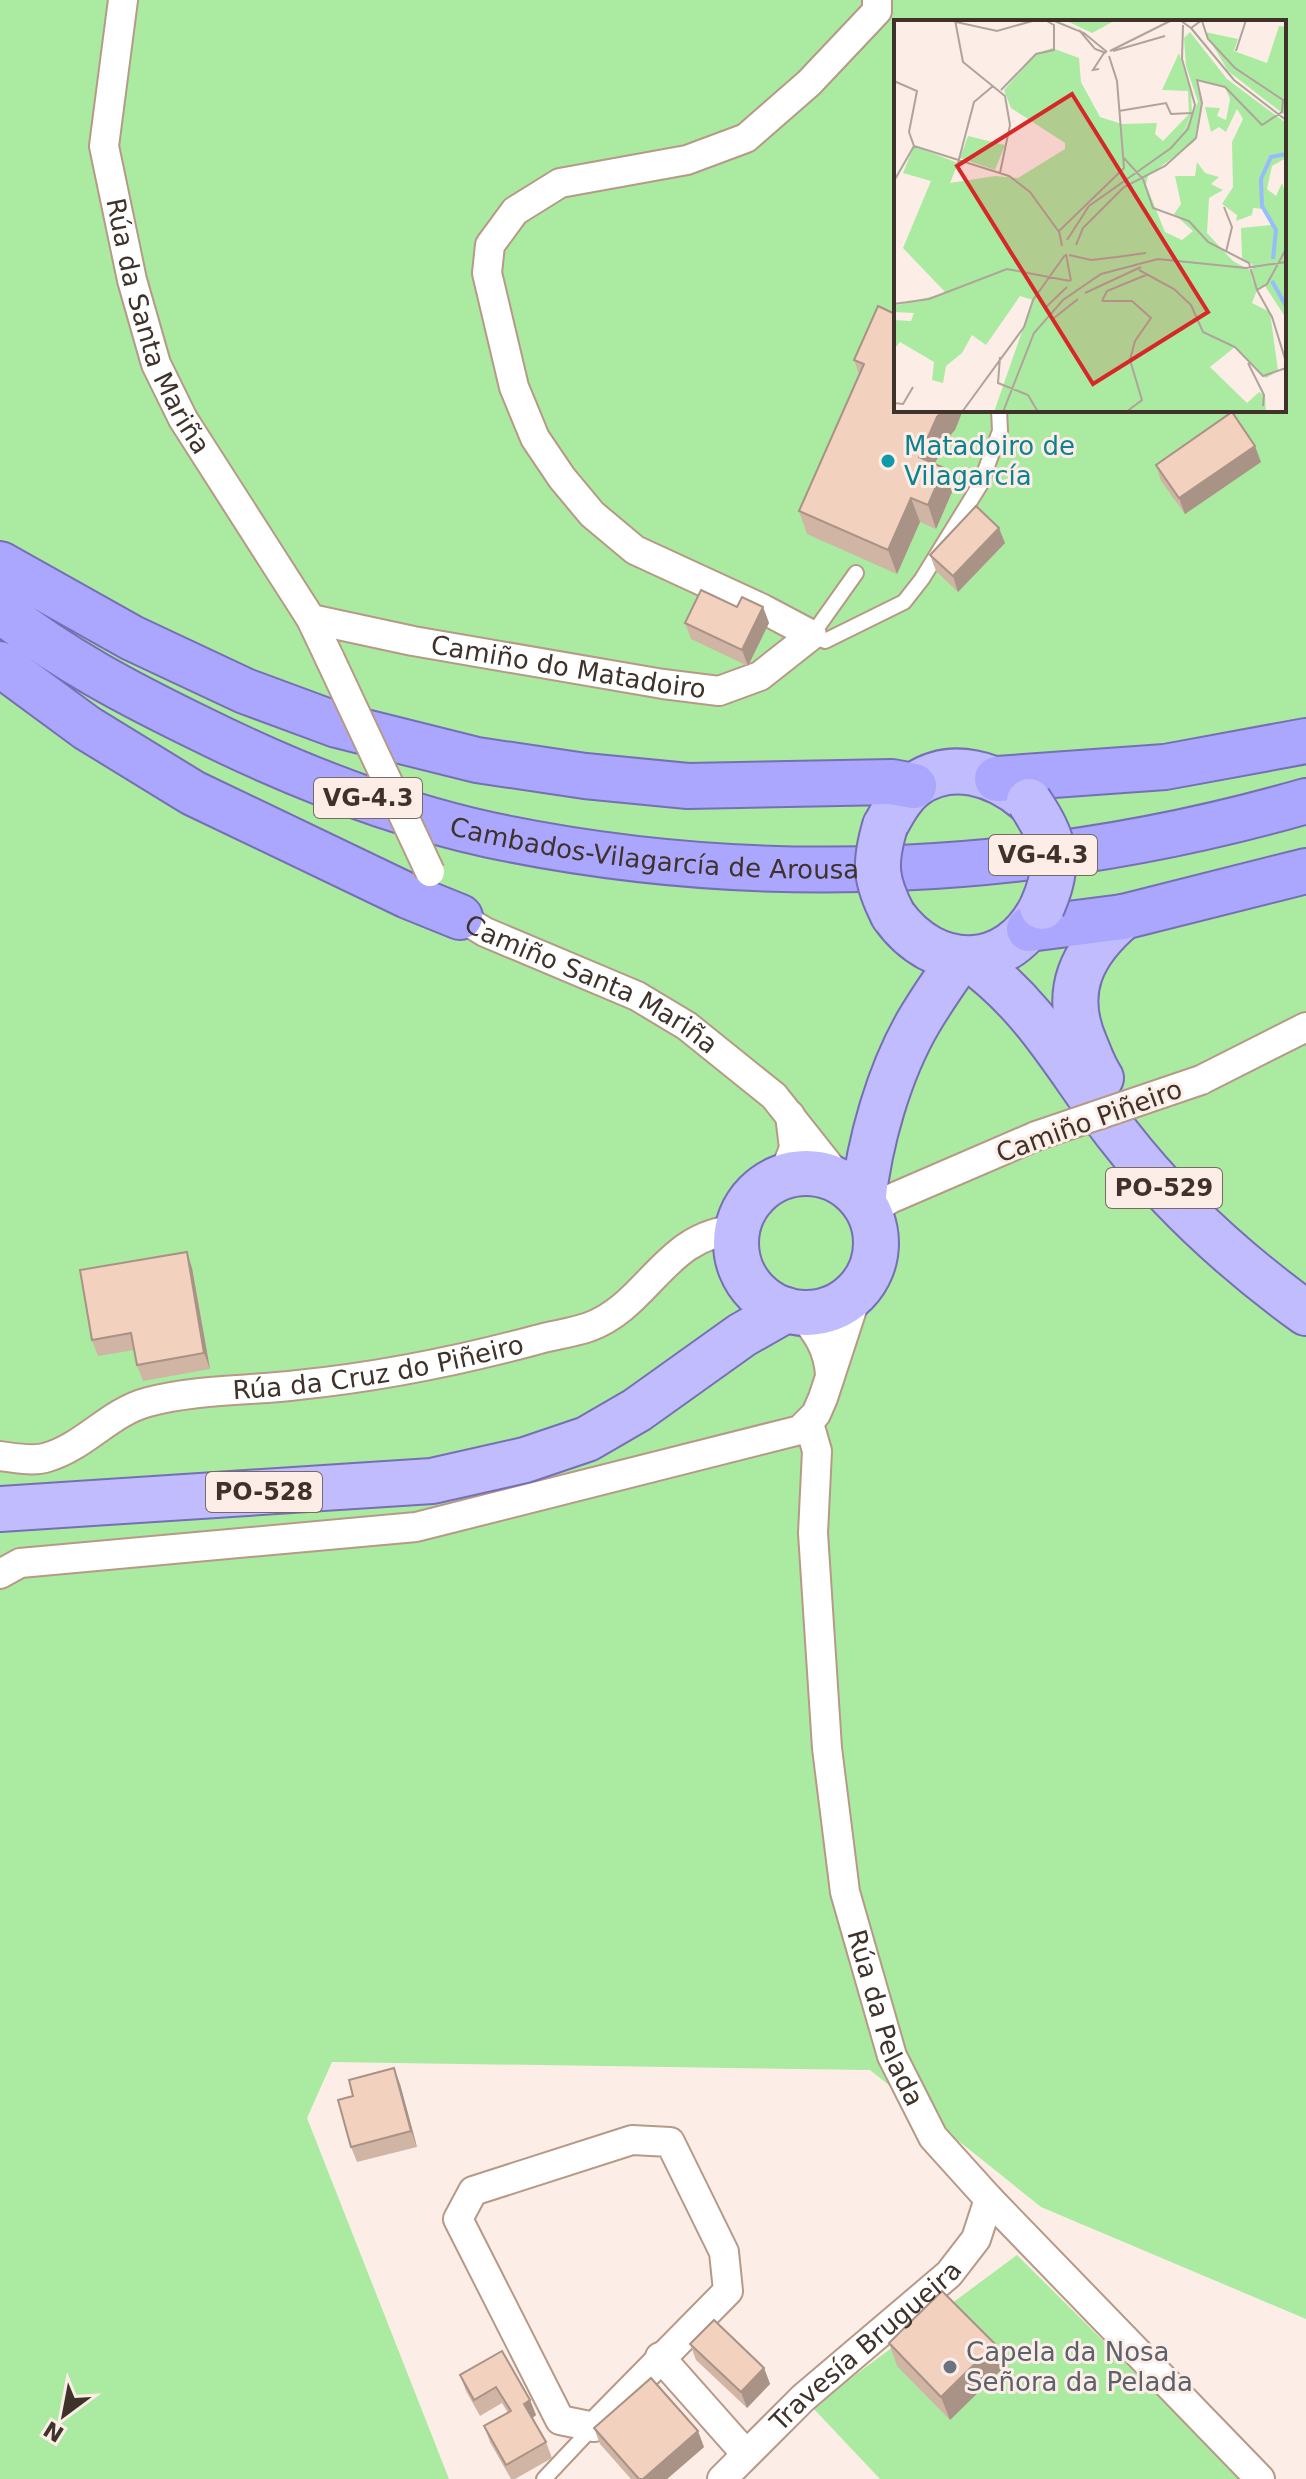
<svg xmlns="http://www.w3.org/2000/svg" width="1306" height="2479" font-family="'DejaVu Sans',sans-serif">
  <rect width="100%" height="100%" fill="#fceee7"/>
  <!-- green -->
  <g fill="#aaeaa1" fill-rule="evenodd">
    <path d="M0,0H1306V2319L1041,2207L870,2070L332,2062L307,2118L449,2479H0ZM896,22H1284V410H896Z"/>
    <path d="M1017,2255L1242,2479H880L812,2407Z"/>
  </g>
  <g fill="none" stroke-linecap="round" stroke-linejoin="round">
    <defs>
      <g id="service">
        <path d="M856,573L812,635L825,641L904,602L922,579L980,485L1000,431L999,410"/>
        <path d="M544,2479L593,2427"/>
      </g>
      <g id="minor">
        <path id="s1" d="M123,0L104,146L132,280L156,364L183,419L311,619L330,659"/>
        <path id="s2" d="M311,619L413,641L663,684L719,691L760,676L812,635L763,609L635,550L592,514L562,478L535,438L514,387L487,273L490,245L515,211L560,183L687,160L746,138L809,83L877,11V0"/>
        <path id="s3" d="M451,906L460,917L485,932L637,996L687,1026L774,1096L842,1182"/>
        <path d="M1201,1080L1306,1027"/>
        <path d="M783,1176L794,1148L790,1115"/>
        <path d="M870,1212L890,1199L1036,1136"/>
        <path d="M800,1313C817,1332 828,1348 830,1374"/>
        <path id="s4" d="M809,1423L817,1451L813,1533L827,1748L845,1892L892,2056L933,2137L989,2199L1260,2479"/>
        <path id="s5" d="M0,1456C15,1458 34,1462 48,1457C85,1446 110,1412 148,1402C196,1389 249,1391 298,1385C378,1377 458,1361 536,1340C553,1335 572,1333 589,1327C648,1306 666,1233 737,1230"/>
        <path d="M0,1574L20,1563L416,1527L800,1430L816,1414L823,1398L858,1291"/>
        <path d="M632,2140L670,2142L724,2252L728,2291L594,2427L560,2420L458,2219L473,2191Z"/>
        <path d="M660,2357L746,2454"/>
        <path id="s6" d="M722,2479L803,2398L949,2274L976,2239L989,2199"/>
      </g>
      <g id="primary">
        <path d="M885,826C893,812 901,796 915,785C952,759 996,774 1027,800"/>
        <path d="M893,915C935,974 1009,974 1042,907"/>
        <path d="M970,959C1039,1009 1068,1071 1119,1136C1171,1203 1237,1263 1306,1313"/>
        <path d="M1101,1078C1094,1068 1090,1056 1085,1044C1062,991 1082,952 1123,917"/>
        <circle cx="806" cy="1243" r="70"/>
        <path d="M863,1202C869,1143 889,1072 919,1021C932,999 946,979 960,959"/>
        <path d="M0,1509L432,1481L525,1460L587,1439L637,1410L742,1335L786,1310"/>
      </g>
      <g id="trunk">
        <path d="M0,564L132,638L245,691L337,725L477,760L585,776L688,786L892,782L914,786"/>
        <path id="s7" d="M0,610C60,658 131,695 201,729C292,774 390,813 490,835C760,892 1042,877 1306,801"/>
        <path d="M0,664L87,728L193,793L408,896L460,917"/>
        <path d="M997,779L1165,767L1306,741"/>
        <path d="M1029,929L1123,917L1306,871"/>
      </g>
    </defs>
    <!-- service casing -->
    <use href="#service" stroke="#b79987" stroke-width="18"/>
    <!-- minor casing -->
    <use href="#minor" stroke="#b79987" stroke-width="32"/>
    <!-- primary casing -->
    <use href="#primary" stroke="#776fb4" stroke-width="48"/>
    <!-- trunk casing -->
    <use href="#trunk" stroke="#776fb4" stroke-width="48"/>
    <!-- service -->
    <use href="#service" stroke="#fff" stroke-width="14"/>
    <!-- minor -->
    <use href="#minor" stroke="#fff" stroke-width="28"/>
    <!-- primary -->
    <use href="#primary" stroke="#c0bcfe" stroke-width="44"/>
    <!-- trunk -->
    <use href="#trunk" stroke="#aba6fe" stroke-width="44"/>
    <defs>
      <g id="minor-bridge">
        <path d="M330,659L430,872"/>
        <path d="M1036,1136L1201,1080"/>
      </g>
      <g id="primary-bridge">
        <path d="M1029,801C1055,840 1062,862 1042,907"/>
        <path d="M885,826C874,863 875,880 893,915"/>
      </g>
    </defs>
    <!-- minor-bridge casing -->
    <use href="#minor-bridge" stroke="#b79987" stroke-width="32" stroke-linecap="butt"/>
    <!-- primary-bridge casing -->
    <use href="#primary-bridge" stroke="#776fb4" stroke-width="48" stroke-linecap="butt"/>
    <!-- minor-bridge -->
    <use href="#minor-bridge" stroke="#fff" stroke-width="28"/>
    <!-- primary-bridge -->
    <use href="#primary-bridge" stroke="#c0bcfe" stroke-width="44"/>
  </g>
  <!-- wall -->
  <g fill="#d0b4a4">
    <path d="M895,314L896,410H963L955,430L945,441L935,464L952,492L936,529L920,522L897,574L807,534L799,511L859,374L854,360Z"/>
    <path d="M1261,462L1185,514L1161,481L1156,465Z"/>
    <path d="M1005,543L958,592L936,571L930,555Z"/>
    <path d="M737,607H763L769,623L748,666L691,639L685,623Z"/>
    <path d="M192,1268L210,1369L143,1381L137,1365L134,1350L98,1356L92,1340Z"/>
    <path d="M400,2084L417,2147L357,2162L351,2147Z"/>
    <path d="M889,2343L1004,2367L950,2420L897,2366Z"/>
    <path d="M690,2344L764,2368L770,2384L747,2408L696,2360Z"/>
    <path d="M460,2375L530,2400L536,2415L532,2418L546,2442L552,2458L515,2479H511L490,2442L484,2426L508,2413L502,2403L480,2416L466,2391Z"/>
    <path d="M594,2428L704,2447L667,2479H631L600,2444Z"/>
  </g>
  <!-- shaded-wall -->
  <g fill="#a99286">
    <path d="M943,410H963L955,430L945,441L927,481L919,457L937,417Z"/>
    <path d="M1255,446L1261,462L1185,514L1179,498Z"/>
    <path d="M944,468L952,492L936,529L928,505Z"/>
    <path d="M911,498L920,522L897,574L888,550Z"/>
    <path d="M999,528L1005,543L958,592L953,576Z"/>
    <path d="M763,607L769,623L748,666L742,650Z"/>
    <path d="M187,1252L192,1268L210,1369L204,1353Z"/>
    <path d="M394,2068L400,2084L417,2147L411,2131Z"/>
    <path d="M995,2344L1004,2367L950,2420L941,2397Z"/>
    <path d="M764,2368L770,2384L747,2408L741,2392Z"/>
    <path d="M530,2400L536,2415L530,2420L524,2404Z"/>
    <path d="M698,2431L704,2447L667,2479H643Z"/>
  </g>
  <!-- building -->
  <g fill="#f2d1bf" stroke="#a99286" stroke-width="2">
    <path d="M878,306L895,314L896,313V410H943L937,417L919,457L944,468L928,505L911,498L888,550L799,511L864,364L854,360Z"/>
    <path d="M1232,412L1255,446L1179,498L1156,465Z"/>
    <path d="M976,506L999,528L953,576L930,555Z"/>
    <path d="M701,590L737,607L742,597L763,607L742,650L685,623Z"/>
    <path d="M187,1252L204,1353L137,1365L131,1333L92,1340L80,1270Z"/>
    <path d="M394,2068L411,2131L351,2147L338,2100L353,2096L349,2080Z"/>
    <path d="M942,2291L995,2344L941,2397L889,2343Z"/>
    <path d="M714,2320L764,2368L741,2392L690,2344Z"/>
    <path d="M502,2351L530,2400L524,2404L546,2442L506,2465L484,2426L511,2411L496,2387L474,2400L460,2375Z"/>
    <path d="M651,2378L698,2431L643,2479H639L594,2428Z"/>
  </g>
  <!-- markers -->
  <circle fill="#0f9aa8" stroke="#fceee7" stroke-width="3" cx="888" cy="461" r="8"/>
  <circle fill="#6b7280" stroke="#fceee7" stroke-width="3" cx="950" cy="2367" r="8"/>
  <g text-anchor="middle" stroke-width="6" stroke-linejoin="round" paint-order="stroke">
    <!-- shield labels -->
    <g fill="#fceee7" stroke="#776a63" stroke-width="2">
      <rect x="314" y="778" width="108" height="40" rx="6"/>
      <rect x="989" y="835" width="108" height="40" rx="6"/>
      <rect x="1106" y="1168" width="116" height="40" rx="6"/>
      <rect x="206" y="1472" width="116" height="40" rx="6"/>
    </g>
    <g font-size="24" font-weight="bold" fill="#3e322a">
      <text x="368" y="806">VG-4.3</text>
      <text x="1043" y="863">VG-4.3</text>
      <text x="1164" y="1196">PO-529</text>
      <text x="264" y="1500">PO-528</text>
    </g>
    <!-- street labels -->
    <g font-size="26" fill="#3e322a" stroke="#fceee7">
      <text dy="9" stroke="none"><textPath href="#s1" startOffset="336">Rúa da Santa Mariña</textPath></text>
      <text dy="9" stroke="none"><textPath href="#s2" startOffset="262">Camiño do Matadoiro</textPath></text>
      <text dy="9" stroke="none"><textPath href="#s7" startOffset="708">Cambados-Vilagarcía de Arousa</textPath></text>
      <text dy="9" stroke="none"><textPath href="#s3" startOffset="162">Camiño Santa Mariña</textPath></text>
      <text transform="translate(1089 1121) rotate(-20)" y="9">Camiño Piñeiro</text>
      <text dy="9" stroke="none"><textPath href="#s5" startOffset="396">Rúa da Cruz do Piñeiro</textPath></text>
      <text dy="9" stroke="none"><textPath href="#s4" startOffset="604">Rúa da Pelada</textPath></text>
      <text dy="9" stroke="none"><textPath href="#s6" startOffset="196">Travesía Brugueira</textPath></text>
    </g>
    <!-- culture labels -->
    <g font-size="26" fill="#0d838f" stroke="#fceee7" text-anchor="start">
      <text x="904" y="455">Matadoiro de<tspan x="904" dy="30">Vilagarcía</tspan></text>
    </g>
    <!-- worship labels -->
    <g font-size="26" fill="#5b616d" stroke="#fceee7" text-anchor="start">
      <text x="966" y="2361">Capela da Nosa<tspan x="966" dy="30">Señora da Pelada</tspan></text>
    </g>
  </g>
  <!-- overview -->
  <g transform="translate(894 20)">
    <rect width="392" height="392" fill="#fceee7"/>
    <path d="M171,0H222L198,13ZM385,6L392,7V96L334,51L311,12L344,19L340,31L373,43ZM296,12L333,59L392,103V138L378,146L373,169L382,176L388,163L392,175V298L371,266L363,270L358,283L376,292L384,351L372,358L341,327L316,347L353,383L365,372L371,376L372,392H100L139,280L126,276L92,325L78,315L68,333L52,346L49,363L38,360L40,342L6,322L0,329V300L17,301L20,293L0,292V286L52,273L9,228L37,161L9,153L20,126L64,143L56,163L101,156L124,158L171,129V123L117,88L110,70L142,34L158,28L185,38L187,62L206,97L228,104L263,103L261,114L269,121L295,94L294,71L268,70L285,33L297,73L298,93L283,125L304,82L292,46L290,18ZM303,60L331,67L336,79L332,100L323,96L326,88L311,87L317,112L325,107L332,112L343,89L349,99L338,122L339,167L328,184L343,195L342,201L358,195L359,188L369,189L377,205L347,208L348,238L358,244L359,264L357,251L339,241L313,213L315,178L329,170L317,164L325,157L311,153L303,142L301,156H281L287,184L280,194L299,211L288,220L271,212L252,165L254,156L300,122L308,83ZM74,116L111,125L101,150L66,138Z" fill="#aaeaa1" fill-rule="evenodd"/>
    <path fill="none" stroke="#97bcf9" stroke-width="4" d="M379,239L382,210L368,186L367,159L377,137L392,134M378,261L392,286"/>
    <path fill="none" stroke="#b0a39b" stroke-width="2" d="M61,0L69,42L111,76L116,105L106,153M158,0L190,13L213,32M286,0L297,8L308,0M62,2L103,11L142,0M297,8L340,60L392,100M185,10L201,29L212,33M216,31L278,0M219,31L271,16M342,31L352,0M205,49L199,50L210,33M0,61L23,71L15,112L20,126L115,156L136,172L165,212M107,70L142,34L160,30V5L151,0M225,91L272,83L277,94L298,93M229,137L249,159L259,188L295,201L314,222L355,243L363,270L373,264L392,229M64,143L80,82L99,66M0,161L20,126M330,187L338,207L332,232M173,220L195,186L277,128L294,109L301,85L288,39L289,5M182,225L189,208L230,167L271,146L302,118L308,83L303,60L331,67L368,105L388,92L389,80L341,48L314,19L308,1M168,226L165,211L230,148L223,61L215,36M172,234L177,261M175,235L197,240L223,237M223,237L252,233M245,250L280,269L297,285L309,312L341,327L369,356L392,348M363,270L378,297L392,342M191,273L247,247M208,281H238L257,298L241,321L236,340L248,380L232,392M208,281L213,271L252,255M0,284L35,279L113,249L176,261M150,289L173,267M160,298L184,279M106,337L104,363L134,375L144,392M354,343L370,375L369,386M0,383L9,384L19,367M68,392L130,307L139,280L171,235M109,392L140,313L169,280L207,254L264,239L352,248L392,242"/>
    <path fill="#d62828" fill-opacity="0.15" stroke="#d62828" stroke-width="4" d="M178,74L314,292L199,364L63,146Z"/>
    <rect width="392" height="392" fill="none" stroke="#3e322a" stroke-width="4"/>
  </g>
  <!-- north arrow -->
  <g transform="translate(64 2415) rotate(212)" stroke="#fceee7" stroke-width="6" paint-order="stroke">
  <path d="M0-6L14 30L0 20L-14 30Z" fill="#3e322a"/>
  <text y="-12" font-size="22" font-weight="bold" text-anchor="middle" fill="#3e322a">N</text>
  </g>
</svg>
